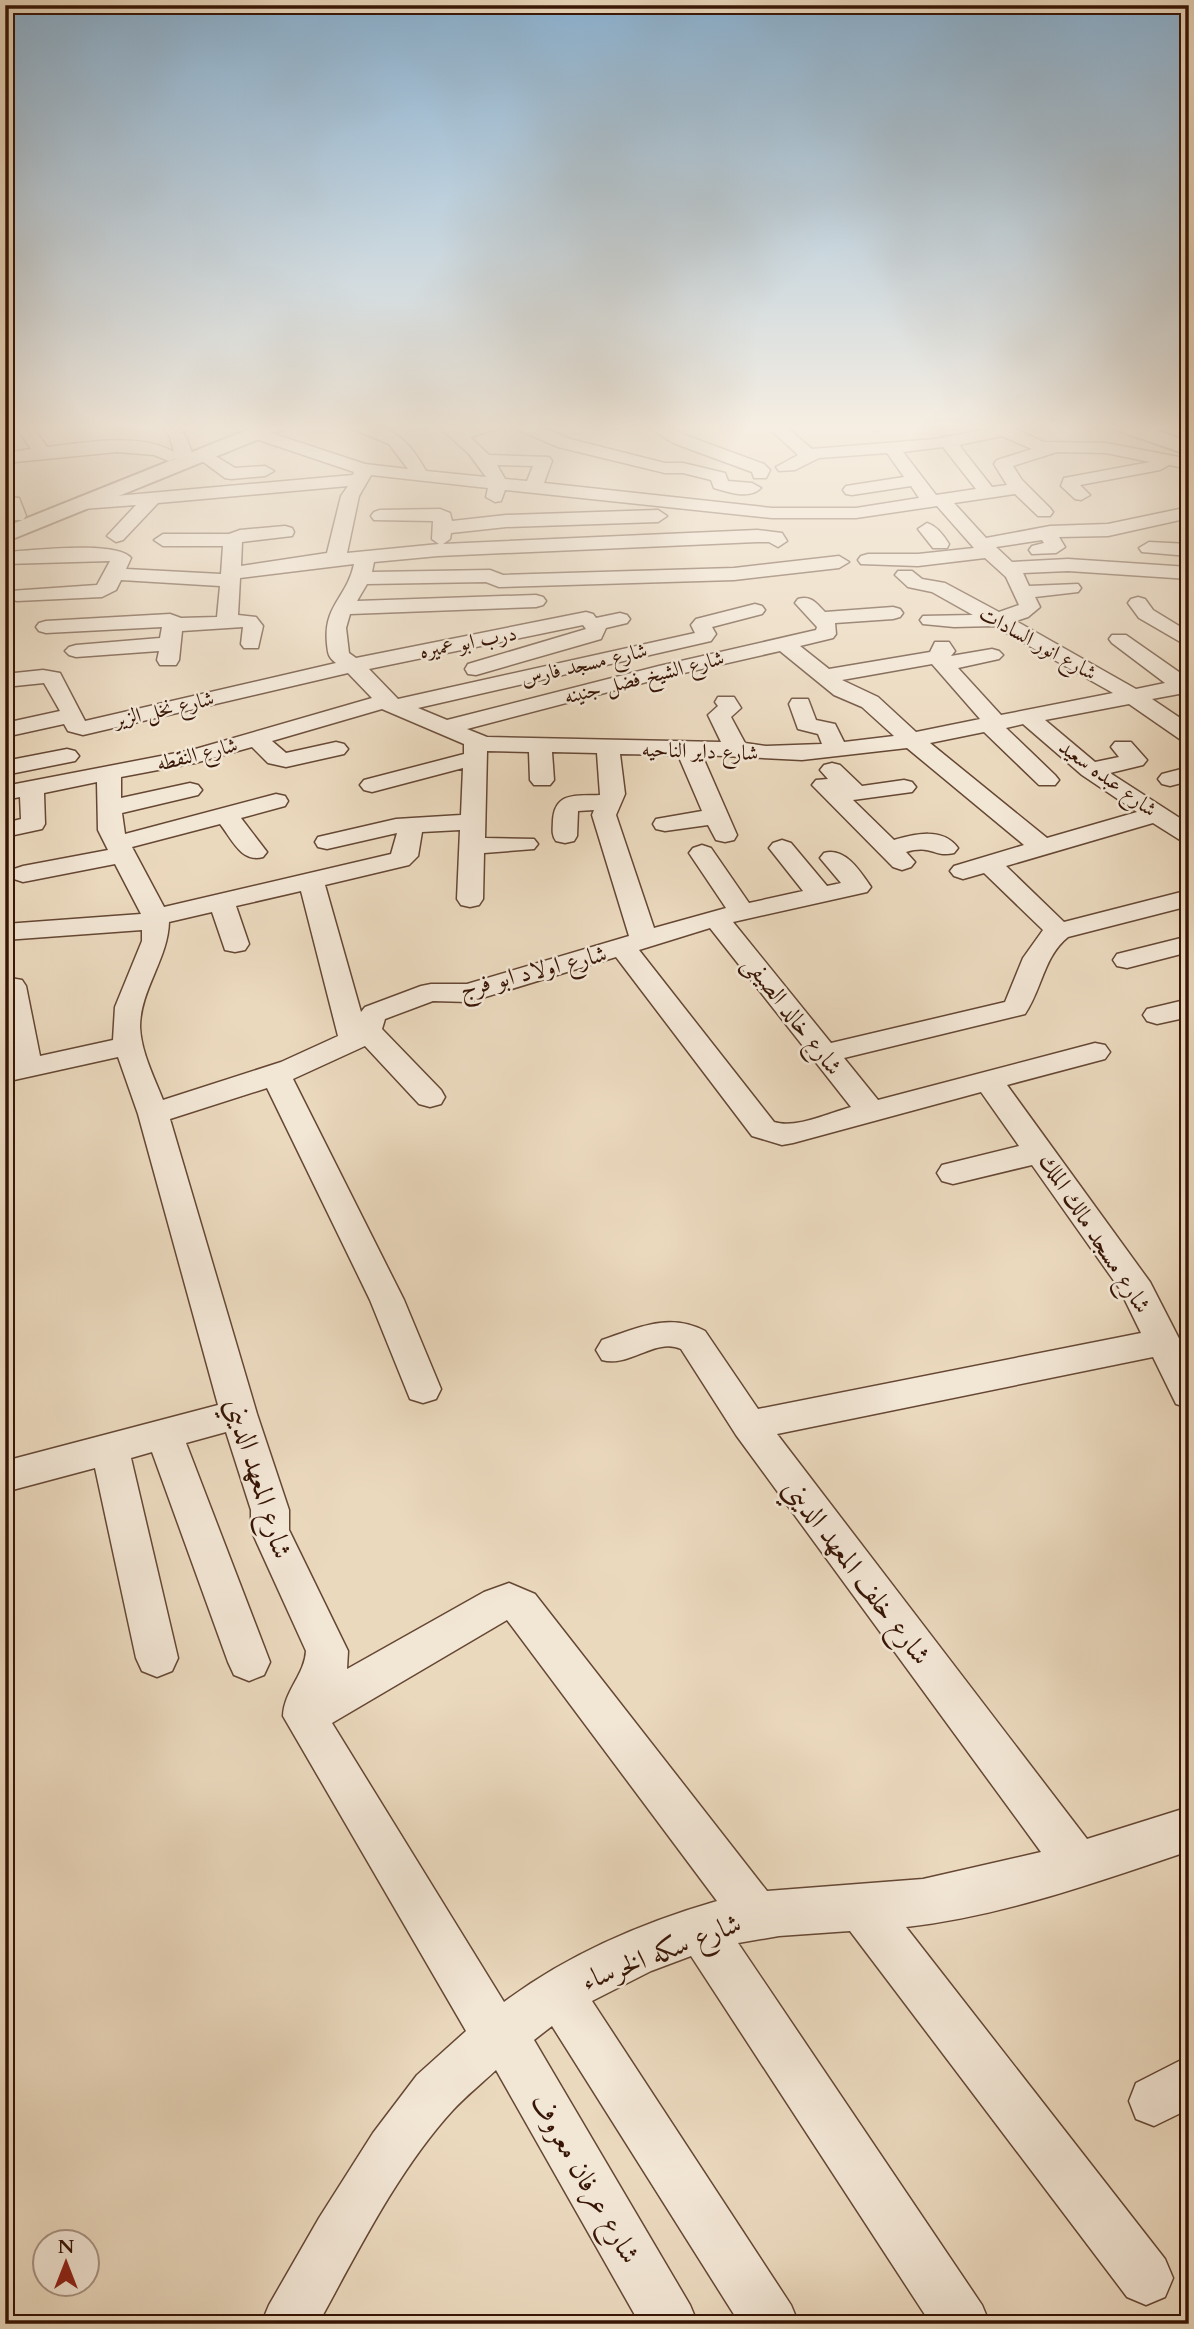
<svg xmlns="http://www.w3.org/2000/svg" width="1194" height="2329" font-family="Cardo,Amiri,serif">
  <rect width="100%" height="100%" fill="#ebd9be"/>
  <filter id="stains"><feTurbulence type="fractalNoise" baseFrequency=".00286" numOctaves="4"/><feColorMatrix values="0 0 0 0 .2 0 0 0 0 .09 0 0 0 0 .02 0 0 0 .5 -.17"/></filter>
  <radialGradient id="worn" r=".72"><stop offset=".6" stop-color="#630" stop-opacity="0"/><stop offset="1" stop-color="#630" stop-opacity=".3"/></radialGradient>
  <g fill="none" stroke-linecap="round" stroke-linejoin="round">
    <defs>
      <g id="minor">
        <path d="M14,424H30L47,447C86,443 138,432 174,452L170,437L161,424H177L186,437L195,461L186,466L180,465L176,458L169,461L154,455L117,452L5,463V453L31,449Z"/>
        <path d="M348,424C389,424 406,435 426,471L486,477L469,454L436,424H454L461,429L476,424H501L499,428L470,437L489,455L549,457L552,461L544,483L772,508H856L919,498L911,486L852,495L846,494L843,490L846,486L904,477L887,453L819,458L795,470L779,471L776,467L798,455L770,429L778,424L784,425L812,449L935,439L988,429L984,424H1004L1044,442L1106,443L1189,459V469L1169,465L1160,470L1080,485L1090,495L1081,500L1075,499L1061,486L1064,478L1150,462L1106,453L1057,452L1013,466L1022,480L1050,508L1053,512L1050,516H1038L1015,494L954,503L986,538L1050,526L1108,524L1189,507V518L1108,536L1059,537L1065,547L1056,553L1032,554L1029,550L1032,546L1044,543L1042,540L996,547L1012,562L1068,559L1189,567V579L1068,571L1023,573L1029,586L1078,584L1081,588L1078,592L1035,597L1040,607L1028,617L1016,621L1136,689L1165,683L1112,643L1109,639L1112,635H1126L1189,679V698L1179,694L1152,699L1189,724V742L1181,740L1129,704L1045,720L1095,762L1119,757L1111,747L1115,742H1131L1147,760L1143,765L1110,773L1189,824V842L1180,840L1153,823L1006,866L1064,922L1189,890V906L1068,937C1044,956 1042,989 1025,1014L844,1058L878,1100L1095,1043L1105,1045L1110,1052L1105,1059L1007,1085L1150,1282L1189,1358V1408L1176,1404L1153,1357L777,1434L1087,1839L1189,1807V1851C1097,1882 1003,1916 906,1927L1165,2259L1173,2278L1165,2297L1146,2305L1127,2297L850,1931L779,1936L738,1943L982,2305L990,2324H931L691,1956L651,1971L592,2001L791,2305L799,2324H740L552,2026L534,2040L690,2305L698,2324H640L496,2070C482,2083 466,2096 453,2110C398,2170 357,2253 318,2324H261L269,2305L319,2218L373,2133L417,2075L466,2031L283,1716C284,1691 305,1674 306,1651L251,1530V1510L226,1432L186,1443L270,1662L264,1675L249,1681L234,1675L228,1662L152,1452L131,1458L178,1658L172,1671L157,1677L142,1671L136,1658L95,1468L5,1492V1461L218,1405L138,1114L118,1057L5,1082V1063L11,1062L5,1025V977L22,980L26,986L40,1056L113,1040L115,1007L142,941V930L5,940V924L141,914L115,864L23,882L14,879L10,874L14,869L23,866L108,850L98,830L97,782L44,793L45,824L42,829L5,837V823L21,819L20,797L5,800V786L192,750L372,698L348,673L83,735L68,731L64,724L5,737V723L60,711L44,683L5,687V674L43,670L60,673L85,721L336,663C328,657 328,653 327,644C323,605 347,598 354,564L240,578L238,615L256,617L263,626L258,648H244L241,644L243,627L182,631L179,660L176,665H160L157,660L159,651L76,657L69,655L65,651L69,647L76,645L160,638L162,627L46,633L39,631L36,627L39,623L46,621L170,614L181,618L217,617L220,586L121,580L116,590L102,597L17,601L10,599L7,595L10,591L97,585L110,561L5,564V552C30,551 116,540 131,558L126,569L221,574L223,546H163L154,540L163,534H229L240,530L285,526L292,528L294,532L292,536L242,542L241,566L327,553L341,496L348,486L158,503L123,540L116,542L107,536L136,505L82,509L73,504L82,499L353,475L354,472L250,437L248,433L250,429L256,428L365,464L408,469L389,444L350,428ZM1002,436L1032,449L997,460L994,464L1007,485L992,487L959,445ZM943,447L976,489L936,495L903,452ZM497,465L533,466L527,481L505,479ZM371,475L488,488L486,497L495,502L501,501L505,490L772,518H856L937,506L974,548L918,554H868L861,556L858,560L861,564L918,566L985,558L1006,577L1019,605L999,612L945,583L922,579L912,571H898L895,575L908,587L932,592L973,615L923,616L920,620L923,624L954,627L994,626L1113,693L1001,715L958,668L999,659L1003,655L999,651L992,649L951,656L955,651L949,642H935L930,652L829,669L800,646L833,638L836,634L835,623L893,619L900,617L903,613L900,609L893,607L825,612C816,603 811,595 798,599L795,603L817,627L816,630L659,666L447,720L418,708L711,641L716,634L712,627L762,614L765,610L762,606L755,604L696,619L691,625L695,633L398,699L369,669L583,625L586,629L468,664L465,669L468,674L476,675L601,639L606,628L627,623L630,619L627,615L620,613L596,618L593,614L586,612L356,658L349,653L346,628L350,614L536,607L543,605L546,601L543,597L536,595L357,601L367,584L486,582L499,587L734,580L839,568L849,562L839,556L734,568L503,575L490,570L372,572L374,562L438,556L757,542H769L778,547L787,541L782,533L757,530L443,544L450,539L451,533L506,527L658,522L667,516L658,510L506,515L452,521L450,513L440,509L380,510L374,512L371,516L374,520L433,521L432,539L439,544L347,553L359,496ZM780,651L834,695L862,707L894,736L844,742L835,724L816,720L808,699H792L789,704L798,729L818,734L822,744L766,746L745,743L731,717L741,708L734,697H718L715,702L718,706L708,715L721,742L487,737L467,729L662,678ZM932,664L980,719L916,732L878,697L842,680ZM382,709L464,744V754L364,780L360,785L364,790L372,792L463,768L461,815L396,819L318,837L315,842L318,847L327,849L397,833L391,854L164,907L132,847L220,824C232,839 241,863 263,857L267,852L241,818L285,806L288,801L285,796L276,794L125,834L122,813L198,795L202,790L198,785L190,783L121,798V777L195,763L252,747L268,763L286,767L344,754L348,749L344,744L336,742L286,753L272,741ZM1023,724L1082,775L1137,812L1047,838L930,743L984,732L1039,785H1055L1059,780L1055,775L1006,728ZM907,748L1024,845L954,866L950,871L954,876L963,879L984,873L1043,930L1023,958L1005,1002L831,1043L733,922L867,892L871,887C860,871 845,847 824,853L820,858L841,883L827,886L791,843L782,840L773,843L769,848L803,891L749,903L711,848L702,845L693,848L689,853L726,908L654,928L616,815L625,794L620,754L678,755L702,811L656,819L653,824L656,829L665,831L708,825L716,840L725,842L734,840L737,835L702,755L802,760ZM487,751L529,752L530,780L534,785H550L554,780L552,752L597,753L600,795C578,796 555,791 553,820C553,828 551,834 556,841L565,843L574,841L577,836L578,811L594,810L592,815L629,936L467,984H431L421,986L365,1007L361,1012L325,885L409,865L418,856L422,832L460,830L457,899L461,905L470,907L479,905L483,899L484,853L534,849L538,844L534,839L485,838ZM301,891L338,1036L281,1062L163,1100C154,1077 141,1052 140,1027C140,990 168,959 169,922L212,912L225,950L235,952L245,950L249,944L236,906ZM710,928L851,1107C829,1113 796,1129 774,1122L639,950ZM616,957L752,1136L782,1145L793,1143L981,1092L1019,1146L942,1165L937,1173L942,1181L953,1184L1032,1165L1119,1288L1141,1333L758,1409L705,1331C669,1312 637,1328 602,1340L596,1350L602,1360C629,1368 656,1337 681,1349L736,1435L1041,1852L923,1879L767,1891L535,1594L509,1583L484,1592L347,1669L348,1651L289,1530V1510L257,1414L170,1119L267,1088L370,1300L410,1399L423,1403L436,1399L441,1389L404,1300L293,1079L365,1046L419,1104L430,1107L441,1104L445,1097L441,1090L382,1029L385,1019L433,1001L469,1002ZM507,1620L717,1901C641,1923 567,1955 504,2002L332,1723Z"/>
        <path d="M512,424H534L570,439L665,463H683L725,473L728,481L752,483L761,488C749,500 728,492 714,488L711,480L683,473H665L558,447L514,428Z"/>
        <path d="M602,424H621L619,428L610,429Z"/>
        <path d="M644,424H664L685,435L764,464L770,470L766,478H754L752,472L673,443Z"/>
        <path d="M868,424H885L886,426L878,431L872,430Z"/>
        <path d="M1135,424H1177L1169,429L1128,433L1126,429L1128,425Z"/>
        <path d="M204,449L235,468L265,466L274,471L265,476L231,479L225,478L198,458L195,454Z"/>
        <path d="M5,497L19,498L26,516L23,520H11L5,507Z"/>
        <path d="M927,523C937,526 944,536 949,544L947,548H933L918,529Z"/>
        <path d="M1149,542L1189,544V556L1142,552L1139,548Z"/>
        <path d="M1138,597L1145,599L1153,610L1189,632V647L1139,618L1128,603L1131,599Z"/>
        <path d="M67,749L75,751L79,756L75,761L5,775V761Z"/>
        <path d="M832,763L840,765L862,786L904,780L912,782L916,787L912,792L853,800L894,840C915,834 943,827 958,848L954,853C934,858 932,844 906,852L915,862L911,867L902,870L893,867L812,785L816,780L828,779L820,770L824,765Z"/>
        <path d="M1189,767V781L1170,786L1162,784L1158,779L1162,774Z"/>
        <path d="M1189,936V952L1127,968L1117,966L1113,960L1117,954Z"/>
        <path d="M1189,999V1017L1157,1024L1147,1021L1143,1015L1147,1009Z"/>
        <path d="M1189,2056V2109L1154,2126L1136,2119L1129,2101L1136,2083Z"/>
      </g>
      <g id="tertiary">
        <path d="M262,424H289L286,428L5,542V527Z"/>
        <path d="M1108,424H1137L1189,442V455L1111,428Z"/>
      </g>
    </defs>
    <!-- minor casing -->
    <use href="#minor" stroke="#654734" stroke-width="3"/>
    <!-- tertiary casing -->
    <use href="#tertiary" stroke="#654734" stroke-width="4"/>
    <!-- minor -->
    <use href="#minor" fill="#f2e6d5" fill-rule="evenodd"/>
    <!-- tertiary -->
    <use href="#tertiary" fill="#f2e6d5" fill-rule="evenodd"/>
  </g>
  <!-- sky -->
  <linearGradient id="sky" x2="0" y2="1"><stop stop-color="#8bb5d7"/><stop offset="0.57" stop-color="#f6eee2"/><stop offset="1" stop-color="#f6eee2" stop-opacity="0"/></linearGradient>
  <rect width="1194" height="750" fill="url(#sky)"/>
  <g text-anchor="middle" stroke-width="5" stroke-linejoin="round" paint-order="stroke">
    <!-- far-street labels -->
    <g font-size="21" fill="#381606" stroke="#f2e6d5">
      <text transform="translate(468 642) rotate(-11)" y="7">درب ابو عميره</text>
      <text transform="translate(1038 643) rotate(29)" y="7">شارع انور السادات</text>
      <text transform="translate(584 664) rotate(-13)" y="7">شارع مسجد فارس</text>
      <text transform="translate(644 677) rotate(-14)" y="7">شارع الشيخ فضل جنينه</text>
      <text transform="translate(164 709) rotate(-13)" y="7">شارع نخل الزير</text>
      <text transform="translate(700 751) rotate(2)" y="7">شارع داير الناحيه</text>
      <text transform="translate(197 754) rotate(-14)" y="7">شارع النقطه</text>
      <text transform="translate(1108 778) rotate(36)" y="7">شارع عبده سعيد</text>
    </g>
    <!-- street labels -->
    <g font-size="24" fill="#381606" stroke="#f2e6d5">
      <text transform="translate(533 971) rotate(-14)" y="8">شارع اولاد ابو فرج</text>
      <text transform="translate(793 1015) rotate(52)" y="8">شارع خالد الصيفى</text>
      <text transform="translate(1095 1233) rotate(57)" y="8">شارع مسجد مالك الملك</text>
    </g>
    <!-- near-street labels -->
    <g font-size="28" fill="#381606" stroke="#f2e6d5">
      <text transform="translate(260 1478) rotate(73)" y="10">شارع المعهد الديني</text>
      <text transform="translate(858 1571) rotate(53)" y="10">شارع خلف المعهد الديني</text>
      <text transform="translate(661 1951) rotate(-21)" y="10">شارع سكه الخرساء</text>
      <text transform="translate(586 2178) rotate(60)" y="10">شارع عرفان معروف</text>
    </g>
  </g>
  <!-- margin -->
  <rect width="1194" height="2329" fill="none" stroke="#ebd9be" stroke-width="28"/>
  <rect x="7" y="7" width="1180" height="2315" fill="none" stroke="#381606" stroke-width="3.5"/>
  <rect x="14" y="14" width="1166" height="2301" fill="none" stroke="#381606" stroke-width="2"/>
  <!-- north arrow -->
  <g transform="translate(66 2263)"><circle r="33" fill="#f2e6d5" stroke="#a89382" stroke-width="2"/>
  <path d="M0-5L12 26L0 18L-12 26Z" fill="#8f2418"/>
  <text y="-10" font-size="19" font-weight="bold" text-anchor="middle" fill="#381606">N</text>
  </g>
  <rect width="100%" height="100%" filter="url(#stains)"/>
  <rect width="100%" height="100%" fill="url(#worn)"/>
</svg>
